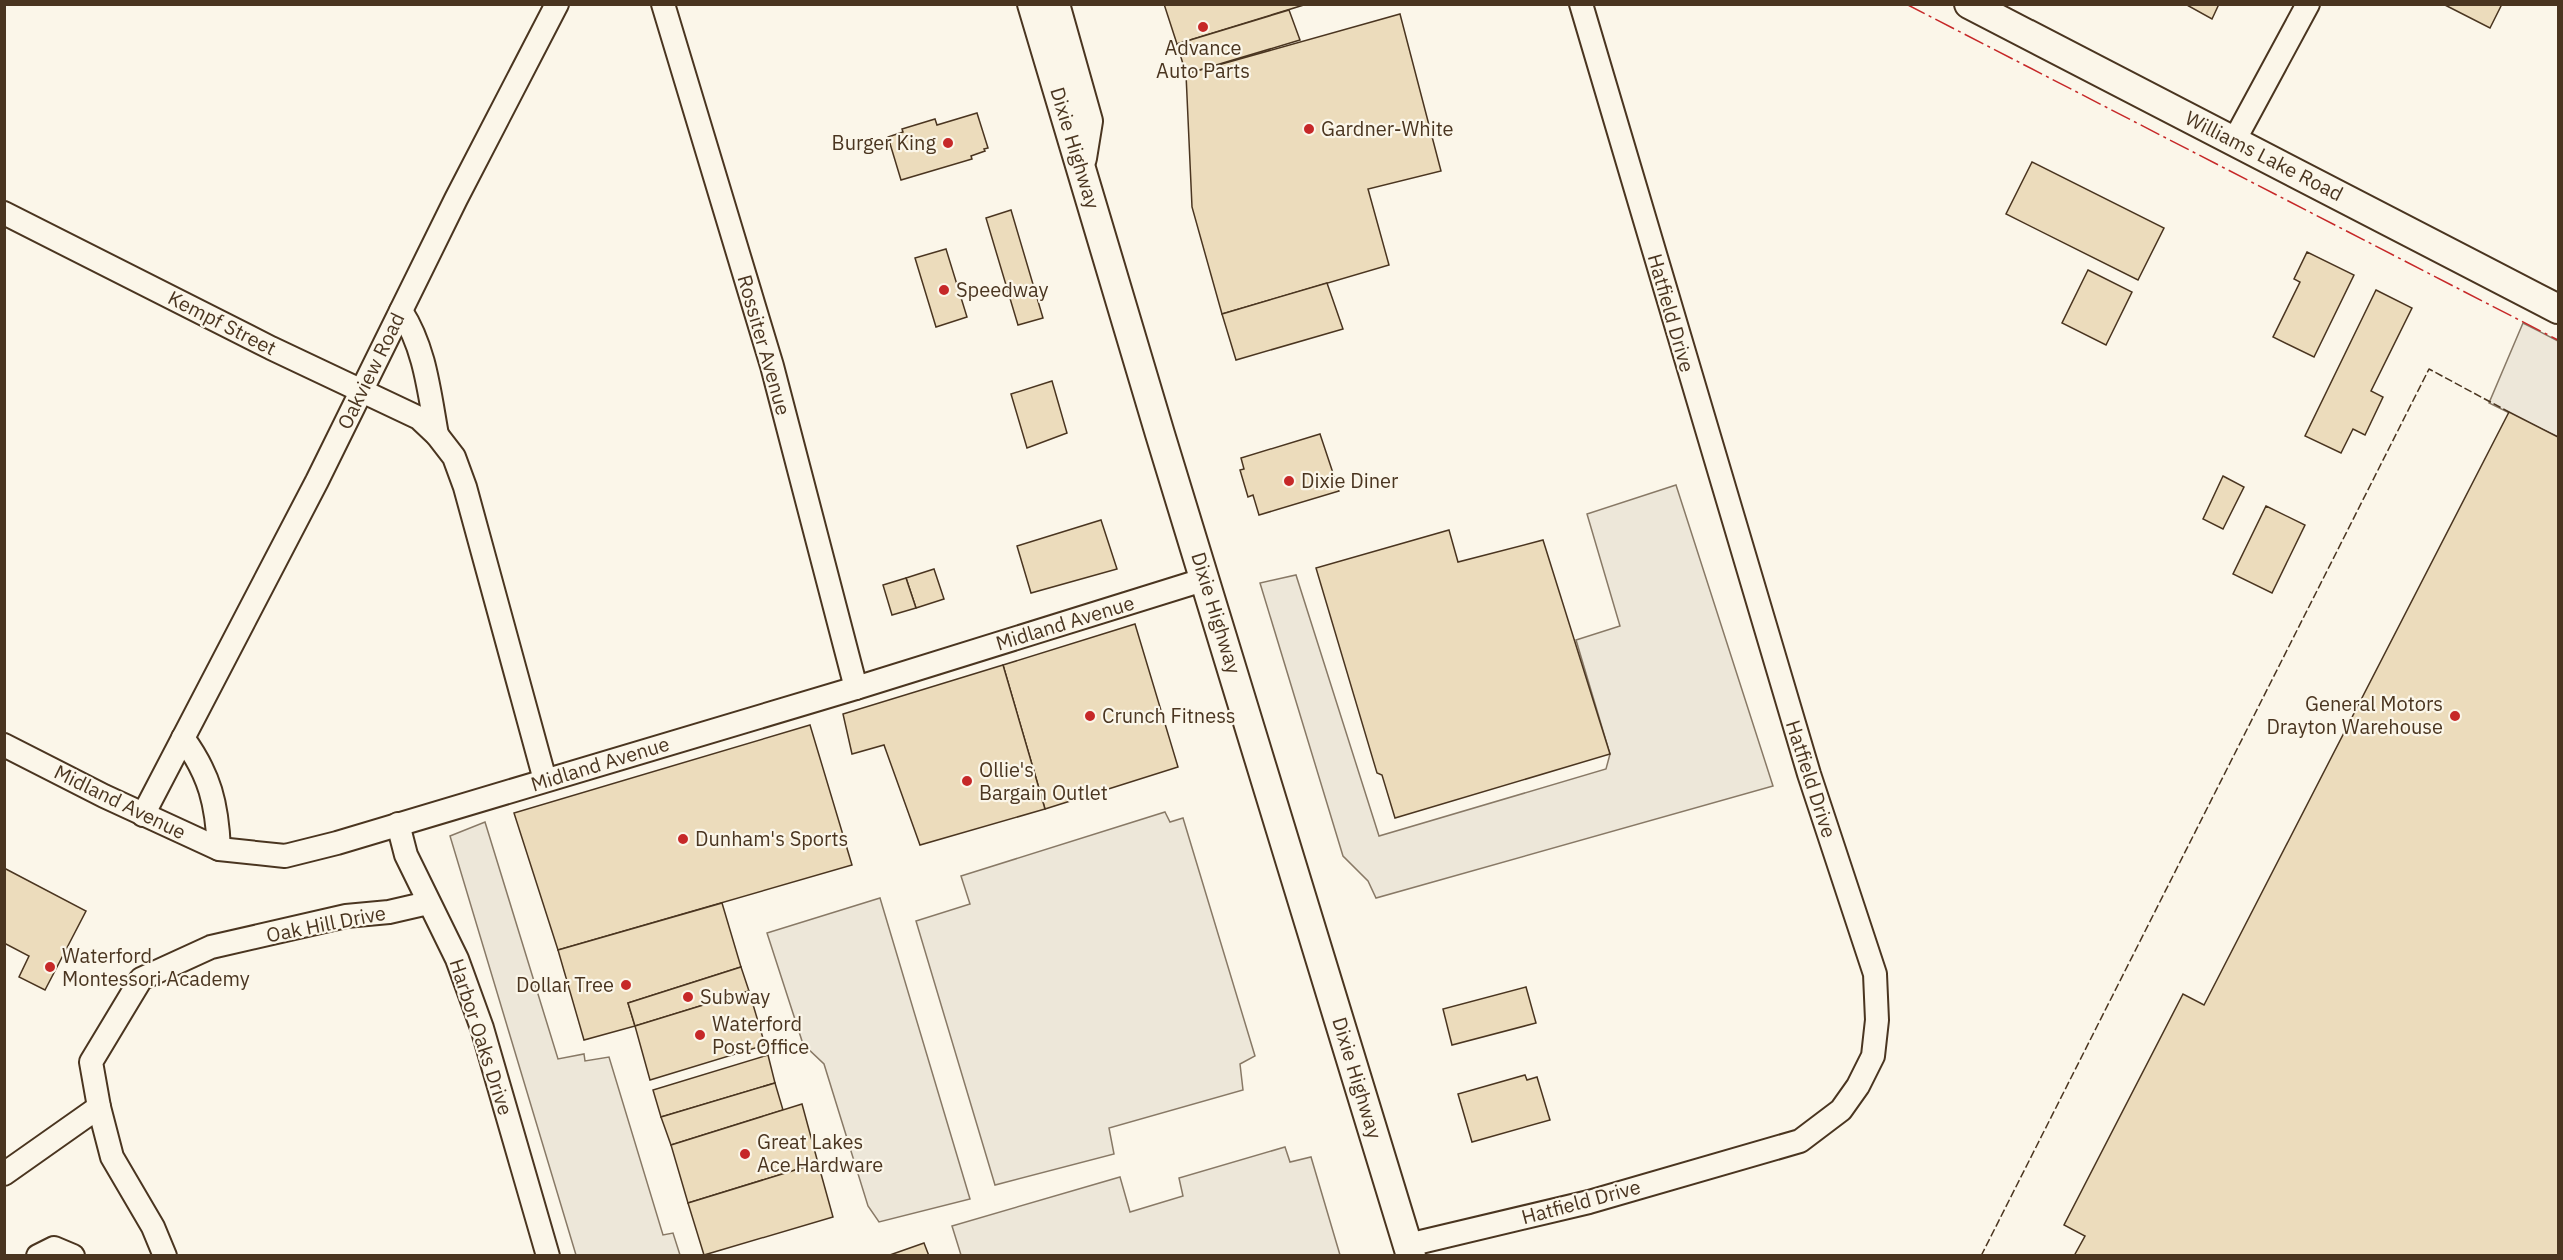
<svg xmlns="http://www.w3.org/2000/svg" width="2563" height="1260" font-family="'IBM Plex Sans',sans-serif">
  <rect width="100%" height="100%" fill="#fbf6e9"/>
  <!-- parking -->
  <g fill="#ede7d9" stroke="#887966" stroke-width="1.5">
    <path d="M2523,323L2558,341V437L2489,403Z"/>
    <path d="M1676,485L1773,786L1376,898L1368,881L1343,856L1260,583L1296,575L1379,836L1606,769L1610,754L1576,640L1620,626L1587,514Z"/>
    <path d="M1165,812L1170,822L1183,818L1255,1056L1240,1064L1243,1090L1109,1128L1114,1154L995,1185L916,921L970,904L961,876Z"/>
    <path d="M485,822L558,1059L584,1054L585,1061L609,1057L663,1235L673,1233L680,1255H576L450,836Z"/>
    <path d="M880,898L970,1199L879,1222L868,1206L824,1064L803,1044L767,933Z"/>
    <path d="M1285,1147L1290,1162L1311,1157L1340,1255H961L952,1226L1120,1177L1130,1212L1183,1196L1179,1178Z"/>
  </g>
  <!-- building -->
  <g fill="#ecdcbc" stroke="#4a3520" stroke-width="1.5">
    <path d="M1164,4H1307L1177,44Z"/>
    <path d="M2185,4H2219L2212,19Z"/>
    <path d="M2443,4H2502L2490,28Z"/>
    <path d="M1289,10L1300,40L1186,74L1177,44Z"/>
    <path d="M1400,14L1441,171L1368,189L1389,265L1222,314L1192,207L1186,74Z"/>
    <path d="M977,113L988,148L984,149L985,151L971,156L972,159L901,180L888,137L903,132L902,129L935,119L937,125Z"/>
    <path d="M2032,162L2164,228L2138,280L2006,214Z"/>
    <path d="M1011,210L1043,318L1018,325L986,218Z"/>
    <path d="M946,249L967,317L936,327L915,258Z"/>
    <path d="M2307,252L2354,275L2314,357L2273,337L2300,282L2294,279Z"/>
    <path d="M2088,270L2132,292L2106,345L2062,323Z"/>
    <path d="M1327,283L1343,329L1236,360L1222,314Z"/>
    <path d="M2376,290L2412,308L2371,391L2383,397L2365,435L2353,429L2341,453L2305,436Z"/>
    <path d="M1052,381L1067,433L1027,448L1011,394Z"/>
    <path d="M2509,412L2558,437V1256H2074L2085,1236L2064,1225L2183,994L2204,1005Z"/>
    <path d="M1320,434L1339,491L1259,515L1253,495L1248,497L1240,470L1244,469L1241,458Z"/>
    <path d="M2223,476L2244,487L2223,529L2203,519Z"/>
    <path d="M2266,506L2305,525L2272,593L2233,574Z"/>
    <path d="M1101,520L1117,569L1031,593L1017,546Z"/>
    <path d="M1449,530L1458,562L1543,540L1610,754L1395,818L1382,775L1377,773L1316,568Z"/>
    <path d="M934,569L944,599L916,608L906,578Z"/>
    <path d="M906,578L916,608L892,615L883,585Z"/>
    <path d="M1135,624L1178,767L1045,809L1003,665Z"/>
    <path d="M1003,665L1045,809L920,845L884,745L852,754L843,714Z"/>
    <path d="M810,725L852,865L558,950L514,813Z"/>
    <path d="M4,868L86,911L45,990L19,977L29,956L4,943Z"/>
    <path d="M722,903L741,967L628,1003L635,1026L584,1040L558,950Z"/>
    <path d="M741,967L749,991L635,1026L628,1003Z"/>
    <path d="M1526,987L1536,1023L1452,1045L1443,1009Z"/>
    <path d="M749,991L765,1045L650,1080L635,1026Z"/>
    <path d="M768,1055L775,1083L661,1117L653,1090Z"/>
    <path d="M1525,1075L1527,1080L1537,1077L1550,1120L1472,1142L1458,1094Z"/>
    <path d="M775,1083L783,1110L671,1145L661,1117Z"/>
    <path d="M802,1104L818,1163L688,1203L671,1145Z"/>
    <path d="M818,1163L833,1217L704,1255L688,1203Z"/>
    <path d="M924,1243L929,1256H887Z"/>
  </g>
  <g fill="none" stroke-linecap="round" stroke-linejoin="round">
    <defs>
      <g id="minor">
        <path d="M663,4L772,366L856,688"/>
        <path d="M2234,141L2308,4"/>
        <path d="M4,213L271,348L419,418L437,435L454,457L465,487L545,780"/>
        <path d="M401,311C425,348 429,391 437,435"/>
        <path d="M183,738C210,775 217,804 219,849"/>
        <path d="M4,745L104,796L219,849L285,856L337,843L856,688L1206,579"/>
        <path d="M143,815L317,481L456,199L557,4"/>
        <path d="M398,824L406,855L457,959L482,1028L548,1256"/>
        <path d="M4,1174L99,1107"/>
        <path d="M1408,1245L1589,1202L1800,1141L1841,1110L1858,1086L1873,1056L1877,1020L1875,974L1809,774L1581,4"/>
        <path d="M38,1256L54,1248L73,1256"/>
        <path d="M165,1256L153,1227L112,1157L99,1107L91,1062L141,979L211,947L346,916L389,912L428,903"/>
      </g>
      <g id="major">
        <path d="M1032,4L1160,434L1411,1256"/>
        <path d="M1055,4L1088,121L1082,158"/>
        <path d="M1969,4L2558,309"/>
      </g>
    </defs>
    <!-- minor casing -->
    <use href="#minor" stroke="#4a3520" stroke-width="26"/>
    <!-- major casing -->
    <use href="#major" stroke="#4a3520" stroke-width="32"/>
    <!-- minor -->
    <use href="#minor" stroke="#fbf6e9" stroke-width="22"/>
    <!-- major -->
    <use href="#major" stroke="#fbf6e9" stroke-width="28"/>
    <!-- fence -->
    <path stroke="#4a3520" stroke-width="1.5" stroke-dasharray="8 3" stroke-linecap="butt" d="M1981,1256L2429,369L2509,412"/>
    <!-- power -->
    <path stroke="#c62828" stroke-width="1.5" stroke-dasharray="21 4.5 3 4.5" stroke-linecap="butt" d="M1906,4L2558,340"/>
  </g>
  <!-- markers -->
  <g fill="#c62828" stroke="#fbf6e9" stroke-width="2">
    <circle cx="1203" cy="27" r="6"/>
    <circle cx="1309" cy="129" r="6"/>
    <circle cx="948" cy="143" r="6"/>
    <circle cx="944" cy="290" r="6"/>
    <circle cx="1289" cy="481" r="6"/>
    <circle cx="1090" cy="716" r="6"/>
    <circle cx="2455" cy="716" r="6"/>
    <circle cx="967" cy="781" r="6"/>
    <circle cx="683" cy="839" r="6"/>
    <circle cx="50" cy="967" r="6"/>
    <circle cx="626" cy="985" r="6"/>
    <circle cx="688" cy="997" r="6"/>
    <circle cx="700" cy="1035" r="6"/>
    <circle cx="745" cy="1154" r="6"/>
  </g>
  <g text-anchor="middle" stroke-width="4.5" stroke-linejoin="round" paint-order="stroke">
    <!-- poi labels -->
    <g font-size="20" fill="#4a3520" stroke="#fbf6e9" text-anchor="start">
      <text x="1203" y="55" text-anchor="middle">Advance<tspan x="1203" dy="23">Auto Parts</tspan></text>
      <text x="1321" y="136">Gardner-White</text>
      <text x="936" y="150" text-anchor="end">Burger King</text>
      <text x="956" y="297">Speedway</text>
      <text x="1301" y="488">Dixie Diner</text>
      <text x="2443" y="711" text-anchor="end">General Motors<tspan x="2443" dy="23">Drayton Warehouse</tspan></text>
      <text x="1102" y="723">Crunch Fitness</text>
      <text x="979" y="777">Ollie's<tspan x="979" dy="23">Bargain Outlet</tspan></text>
      <text x="695" y="846">Dunham's Sports</text>
      <text x="62" y="963">Waterford<tspan x="62" dy="23">Montessori Academy</tspan></text>
      <text x="614" y="992" text-anchor="end">Dollar Tree</text>
      <text x="700" y="1004">Subway</text>
      <text x="712" y="1031">Waterford<tspan x="712" dy="23">Post Office</tspan></text>
      <text x="757" y="1149">Great Lakes<tspan x="757" dy="23">Ace Hardware</tspan></text>
    </g>
    <!-- street labels -->
    <g font-size="20" fill="#4a3520" stroke="#fbf6e9">
      <text transform="translate(1075 148) rotate(73)" y="7">Dixie Highway</text>
      <text transform="translate(2264 156) rotate(27)" y="7">Williams Lake Road</text>
      <text transform="translate(1671 313) rotate(74)" y="7">Hatfield Drive</text>
      <text transform="translate(222 323) rotate(27)" y="7">Kempf Street</text>
      <text transform="translate(764 345) rotate(74)" y="7">Rossiter Avenue</text>
      <text transform="translate(371 371) rotate(-64)" y="7">Oakview Road</text>
      <text transform="translate(1216 613) rotate(73)" y="7">Dixie Highway</text>
      <text transform="translate(1065 623) rotate(-17)" y="7">Midland Avenue</text>
      <text transform="translate(600 764) rotate(-17)" y="7">Midland Avenue</text>
      <text transform="translate(1811 779) rotate(72)" y="7">Hatfield Drive</text>
      <text transform="translate(120 802) rotate(26)" y="7">Midland Avenue</text>
      <text transform="translate(326 924) rotate(-11)" y="7">Oak Hill Drive</text>
      <text transform="translate(481 1037) rotate(72)" y="7">Harbor Oaks Drive</text>
      <text transform="translate(1357 1078) rotate(73)" y="7">Dixie Highway</text>
      <text transform="translate(1581 1202) rotate(-15)" y="7">Hatfield Drive</text>
    </g>
  </g>
  <!-- border -->
  <rect width="2563" height="1260" fill="none" stroke="#4a3520" stroke-width="12"/>
</svg>
